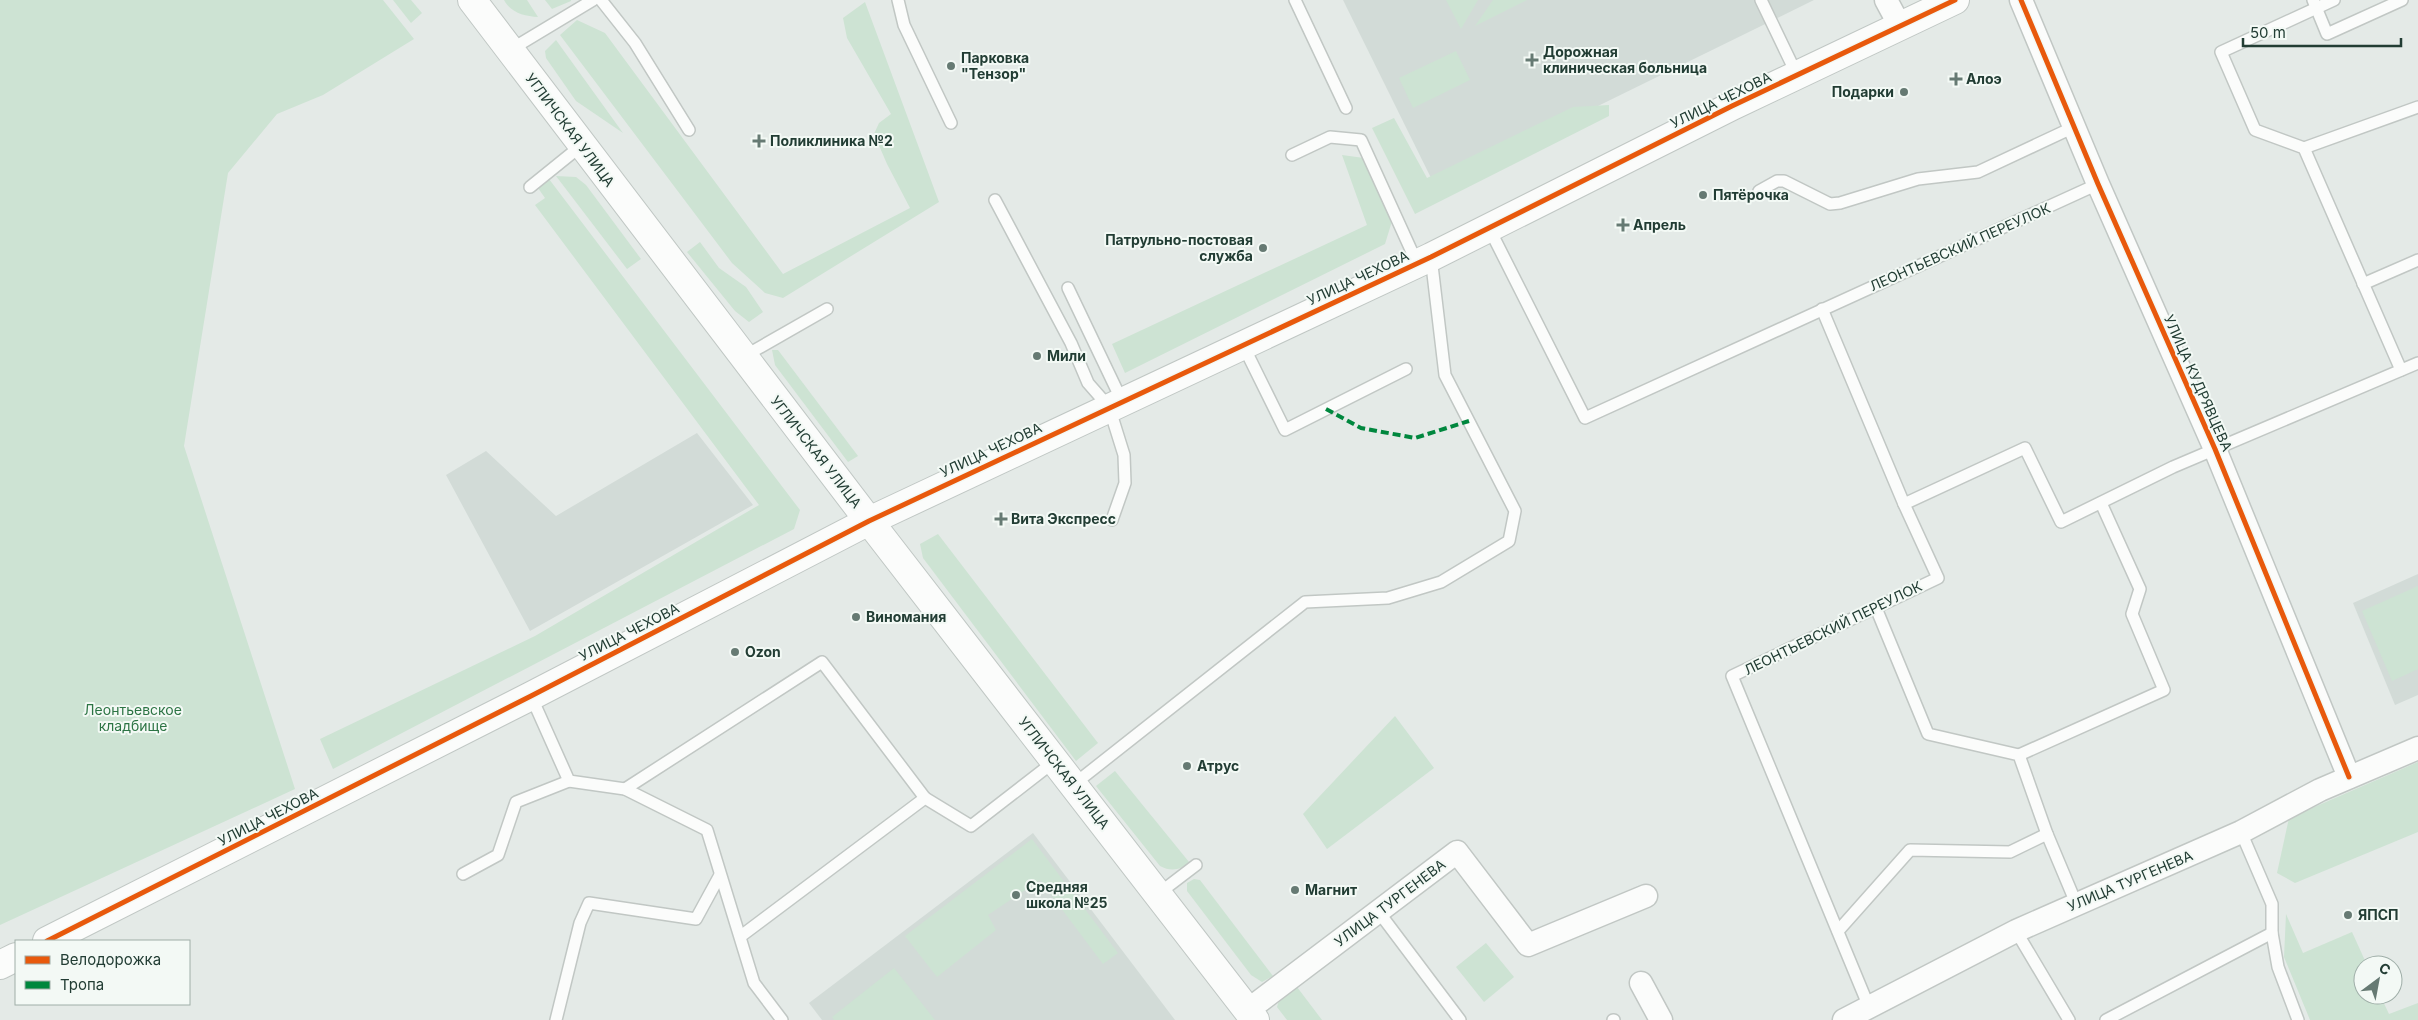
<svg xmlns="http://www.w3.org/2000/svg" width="2418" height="1020" font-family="Inter,sans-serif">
  <rect width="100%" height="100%" fill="#e4eae7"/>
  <!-- built -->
  <g fill="#d2dbd7">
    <path d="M1343,0H1814L1435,186Z"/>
    <path d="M697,433L753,505L530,631L446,475L486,451L556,516Z"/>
    <path d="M2418,574V695L2395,705L2353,603Z"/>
    <path d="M1033,833L1175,1020H822L809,1003Z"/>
  </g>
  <!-- green -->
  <g fill="#cde3d3">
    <path d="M0,0H383L414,39L323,95L277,114L228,173L184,446L295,789L0,925Z"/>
    <path d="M393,0H411L422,13L411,23Z"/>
    <path d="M504,0H527L538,17C524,16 511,13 504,0Z"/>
    <path d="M545,0H571V1L552,9Z"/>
    <path d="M1446,0H1478L1461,29Z"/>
    <path d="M1493,0H1527L1475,26Z"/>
    <path d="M865,2L939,202L783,298L765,293L732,263L560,35L577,20L605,33L783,274L910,208L887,164L874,134L879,123L891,114L847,38L843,18Z"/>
    <path d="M556,40L623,133L576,101L546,58L545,51Z"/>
    <path d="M1456,51L1470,80L1413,108L1399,78Z"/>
    <path d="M1609,105V116L1415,214L1372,128L1394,118L1427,178L1573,107Z"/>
    <path d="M1342,155L1364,158L1393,218L1385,244L1125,373L1112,344L1367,225Z"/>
    <path d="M556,176L576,177L586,185L641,259L627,269Z"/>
    <path d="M549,179L800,510L794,529L333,769L320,739L535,636L759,505L535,205L545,198L538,188Z"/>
    <path d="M700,242L719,268L746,287L763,312L749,322L735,311L687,252Z"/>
    <path d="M772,350H778L858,456L848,462L775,365Z"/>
    <path d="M938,534L1098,743L1076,761L923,558L920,544Z"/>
    <path d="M2418,586V669L2392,681L2362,611Z"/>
    <path d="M1395,716L1434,768L1327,849L1303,814Z"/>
    <path d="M2418,762V832L2295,883L2277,873L2289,818Z"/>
    <path d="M1115,771L1189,862C1181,870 1171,872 1160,866L1096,786Z"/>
    <path d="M1032,839L1118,953L1103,964L1040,880L988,915L996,930L937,977L905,936Z"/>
    <path d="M1194,879L1200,880L1273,976L1262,982L1251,975L1187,891V883Z"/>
    <path d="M2286,914L2303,953L2352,932L2367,965H2363V995H2380L2389,1014L2418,1003V1020H2310L2284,957Z"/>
    <path d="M1486,943L1514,977L1484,1002L1456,967Z"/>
    <path d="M894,968L935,1020H834L832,1017Z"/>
    <path d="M1297,987L1322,1020H1287L1277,1007C1280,996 1286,990 1297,987Z"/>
  </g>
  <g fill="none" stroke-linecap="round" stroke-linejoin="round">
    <defs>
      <g id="lane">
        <path d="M601,0L635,43L689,130"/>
        <path d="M898,0L904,25L951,123"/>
        <path d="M1295,0L1346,108"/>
        <path d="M1761,0L1797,75"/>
        <path d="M2313,0L2327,34L2402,0"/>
        <path d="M2334,0L2221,52L2255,130L2304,148L2401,370"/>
        <path d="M510,50L593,0"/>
        <path d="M2304,148L2418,107"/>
        <path d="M1292,155L1330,137L1361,140L1417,263"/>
        <path d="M530,187L582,145"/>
        <path d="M1759,191L1777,181H1784L1830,204L1840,203L1918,179L1978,172L2074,127"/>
        <path d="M995,200L1071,343L1088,383L1109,407L1124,455L1125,483L1112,520"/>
        <path d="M1489,228L1585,418L2098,184"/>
        <path d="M2363,284L2418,260"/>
        <path d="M1068,288L1122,401"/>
        <path d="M1822,309L1904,504L1938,578L1732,676L1869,1007"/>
        <path d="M1243,345L1285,430L1406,369"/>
        <path d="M743,357L827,309"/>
        <path d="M1904,504L2025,448L2061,522L2173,467L2418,363"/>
        <path d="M1876,608L1928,734L2019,755L2047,834"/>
        <path d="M531,696L569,781L625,789L707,830L754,983L782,1020"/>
        <path d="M2019,755L2164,690L2132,614L2140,589L2101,503"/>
        <path d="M1073,785L1305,602L1388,598L1441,582L1509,541L1515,511L1445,375L1431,257"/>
        <path d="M625,789L822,662L925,798"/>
        <path d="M2241,832L2272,904V933L2278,967L2298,1020"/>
        <path d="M463,874L498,855L516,802L569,781"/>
        <path d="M1158,894L1196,865"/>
        <path d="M1378,911L1460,1020"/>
        <path d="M1838,931L1910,850L2010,852L2047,834L2076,903"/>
        <path d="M2016,931L2069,1020"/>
        <path d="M741,936L925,798L971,826L1055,761"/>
        <path d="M556,1020L580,923L589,903L696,919L720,875"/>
        <path d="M1613,1020H1614"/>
        <path d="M2106,1020L2272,933"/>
      </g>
      <g id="street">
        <path d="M1886,0L1900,26"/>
        <path d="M2021,0L2098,184L2215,449L2349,777"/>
        <path d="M1641,983L1661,1020"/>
        <path d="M1248,1010L1457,852L1528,945L1646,896"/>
        <path d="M1844,1020L2016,931L2241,832L2320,790L2418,748"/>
      </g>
      <g id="secondary">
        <path d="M472,0L869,521L1255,1020"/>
        <path d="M47,941L531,696L869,521L1431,257L1732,106L1955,0"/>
        <path d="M0,965L16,957"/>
      </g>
    </defs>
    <!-- lane casing -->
    <use href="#lane" stroke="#c1c7c4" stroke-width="14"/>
    <!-- street casing -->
    <use href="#street" stroke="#c1c7c4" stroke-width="25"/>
    <!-- secondary casing -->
    <use href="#secondary" stroke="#c0c7c4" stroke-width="30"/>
    <!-- lane -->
    <use href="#lane" stroke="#fbfcfb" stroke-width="11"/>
    <!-- street -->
    <use href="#street" stroke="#fbfcfb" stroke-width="22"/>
    <!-- secondary -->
    <use href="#secondary" stroke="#fbfcfb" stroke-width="28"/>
    <!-- quiet -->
    <path stroke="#00873e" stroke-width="4" stroke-dasharray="8 4" stroke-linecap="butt" d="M1326,409L1361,428L1415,438L1469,421"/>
    <defs>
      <g id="cycleway">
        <path d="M2021,0L2098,184L2215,449L2349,777"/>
        <path d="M47,941L531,696L869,521L1431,257L1732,106L1955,0"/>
      </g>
    </defs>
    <!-- cycleway casing -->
    <use href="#cycleway" stroke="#f3f9f5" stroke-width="8"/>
    <!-- cycleway -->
    <use href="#cycleway" stroke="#e8590c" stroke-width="5"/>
  </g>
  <!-- markers -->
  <g fill="#667a73" stroke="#f3f9f5" stroke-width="2">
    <path d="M1529.5 52.5h5v5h5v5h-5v5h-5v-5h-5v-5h5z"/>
    <circle cx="951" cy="66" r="5"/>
    <path d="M1953.5 71.5h5v5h5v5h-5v5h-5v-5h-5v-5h5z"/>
    <circle cx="1904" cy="92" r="5"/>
    <path d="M756.5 133.5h5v5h5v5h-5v5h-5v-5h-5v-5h5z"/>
    <circle cx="1703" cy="195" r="5"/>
    <path d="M1620.5 217.5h5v5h5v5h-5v5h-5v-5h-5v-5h5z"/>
    <circle cx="1263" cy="248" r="5"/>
    <circle cx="1037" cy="356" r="5"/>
    <path d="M998.5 511.5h5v5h5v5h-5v5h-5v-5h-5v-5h5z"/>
    <circle cx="856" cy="617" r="5"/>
    <circle cx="735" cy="652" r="5"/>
    <circle cx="1187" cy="766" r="5"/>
    <circle cx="1295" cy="890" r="5"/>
    <circle cx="1016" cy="895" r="5"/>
    <circle cx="2348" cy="915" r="5"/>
  </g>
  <g text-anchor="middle" stroke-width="4" stroke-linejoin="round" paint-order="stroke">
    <!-- poi labels -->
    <g font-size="14" font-weight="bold" fill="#223d34" stroke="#f3f9f5" text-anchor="start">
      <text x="1543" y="57">Дорожная<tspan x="1543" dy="16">клиническая больница</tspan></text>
      <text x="961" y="63">Парковка<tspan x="961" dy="16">"Тензор"</tspan></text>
      <text x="1966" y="84">Алоэ</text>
      <text x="1894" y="97" text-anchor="end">Подарки</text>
      <text x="770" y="146">Поликлиника №2</text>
      <text x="1713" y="200">Пятёрочка</text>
      <text x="1633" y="230">Апрель</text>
      <text x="1253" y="245" text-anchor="end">Патрульно-постовая<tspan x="1253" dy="16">служба</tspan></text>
      <text x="1047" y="361">Мили</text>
      <text x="1011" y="524">Вита Экспресс</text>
      <text x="866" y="622">Виномания</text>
      <text x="745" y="657">Ozon</text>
      <text x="1197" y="771">Атрус</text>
      <text x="1026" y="892">Средняя<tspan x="1026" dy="16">школа №25</tspan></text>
      <text x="1305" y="895">Магнит</text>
      <text x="2358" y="920">ЯПСП</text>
    </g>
    <!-- street labels -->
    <g font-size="14" fill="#223d34" stroke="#f3f9f5">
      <text transform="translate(1721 100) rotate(-26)" y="5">УЛИЦА ЧЕХОВА</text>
      <text transform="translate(570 130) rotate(53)" y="5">УГЛИЧСКАЯ УЛИЦА</text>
      <text transform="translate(1960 247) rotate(-24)" y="5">ЛЕОНТЬЕВСКИЙ ПЕРЕУЛОК</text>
      <text transform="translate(1358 278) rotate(-25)" y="5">УЛИЦА ЧЕХОВА</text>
      <text transform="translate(2198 383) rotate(66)" y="5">УЛИЦА КУДРЯВЦЕВА</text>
      <text transform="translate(991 450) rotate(-25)" y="5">УЛИЦА ЧЕХОВА</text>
      <text transform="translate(816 452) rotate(52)" y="5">УГЛИЧСКАЯ УЛИЦА</text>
      <text transform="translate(1833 628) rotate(-26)" y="5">ЛЕОНТЬЕВСКИЙ ПЕРЕУЛОК</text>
      <text transform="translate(629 632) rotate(-27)" y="5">УЛИЦА ЧЕХОВА</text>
      <text transform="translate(1064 773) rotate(52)" y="5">УГЛИЧСКАЯ УЛИЦА</text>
      <text transform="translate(268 817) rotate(-27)" y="5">УЛИЦА ЧЕХОВА</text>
      <text transform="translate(2130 881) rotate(-23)" y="5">УЛИЦА ТУРГЕНЕВА</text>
      <text transform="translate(1390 903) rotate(-37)" y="5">УЛИЦА ТУРГЕНЕВА</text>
    </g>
    <!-- park labels -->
    <g font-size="14" fill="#2c7444" stroke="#f3f9f5">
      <text x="133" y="715">Леонтьевское<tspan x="133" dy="16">кладбище</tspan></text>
    </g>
  </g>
  <!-- legend -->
  <rect x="15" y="940" width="175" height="65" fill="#f3f9f5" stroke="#9faea8"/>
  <rect x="25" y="956" width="25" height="8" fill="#e8590c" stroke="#9faea8"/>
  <text x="60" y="965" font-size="15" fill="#223d34">Велодорожка</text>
  <rect x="25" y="981" width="25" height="8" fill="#00873e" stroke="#9faea8"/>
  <text x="60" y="990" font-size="15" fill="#223d34">Тропа</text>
  <!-- north arrow -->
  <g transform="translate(2378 980) rotate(32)"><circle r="24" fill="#f3f9f5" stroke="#9faea8"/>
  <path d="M0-4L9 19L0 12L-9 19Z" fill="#667a73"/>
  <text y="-8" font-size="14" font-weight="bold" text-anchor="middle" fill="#223d34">С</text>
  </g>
  <!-- scale -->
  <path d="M2243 38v8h158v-8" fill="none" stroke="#223d34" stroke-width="2.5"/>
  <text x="2250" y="38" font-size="15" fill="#223d34" stroke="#f3f9f5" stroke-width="4" paint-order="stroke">50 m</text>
</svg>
